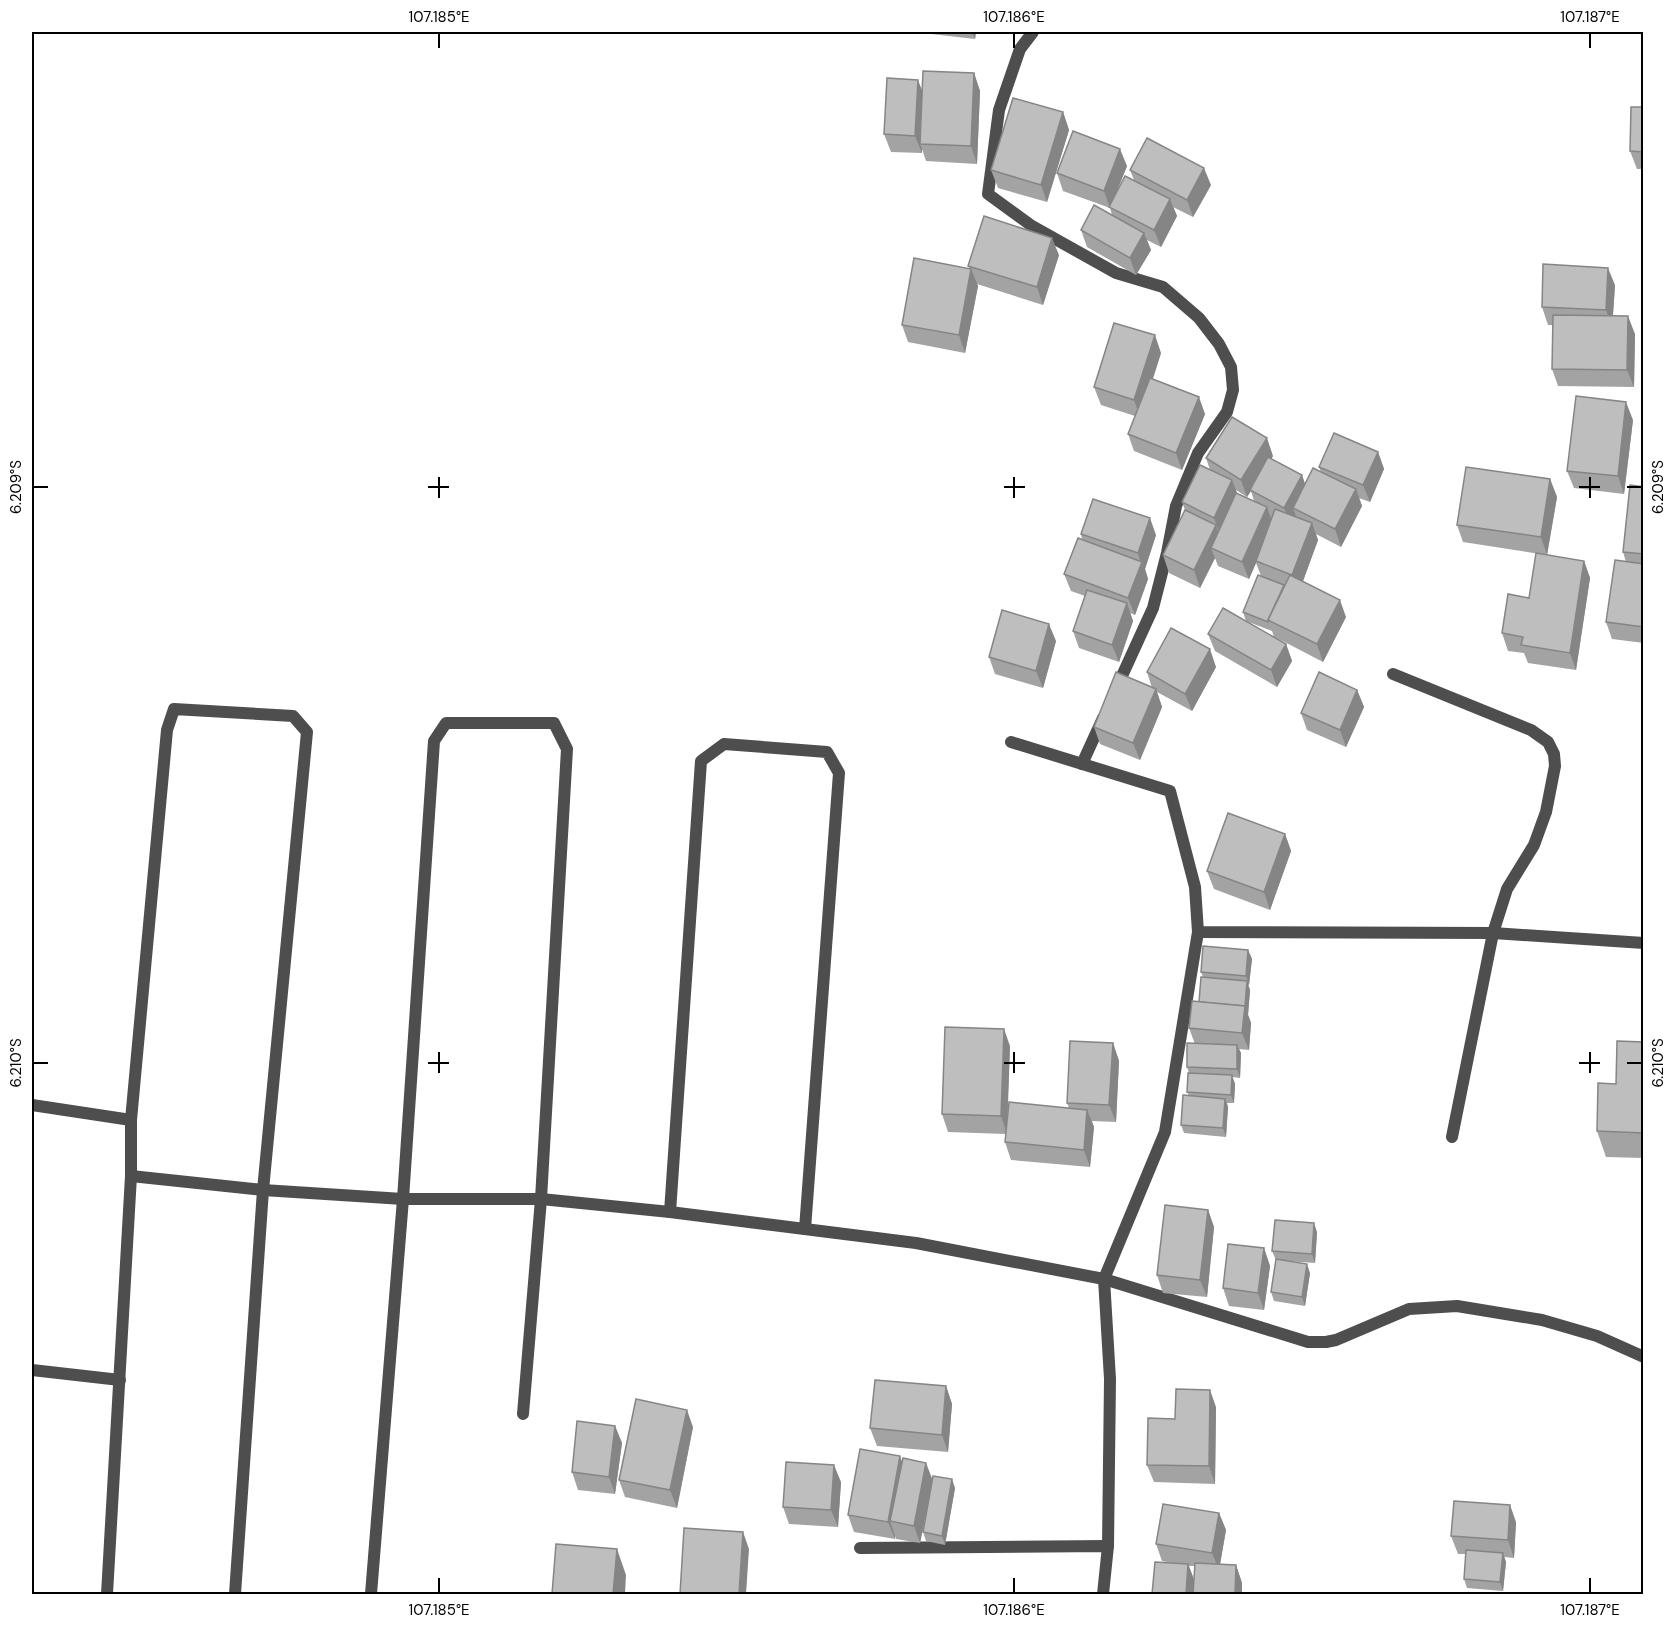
<svg xmlns="http://www.w3.org/2000/svg" width="1675" height="1626" font-family="'DM Sans',sans-serif">
  <rect width="100%" height="100%" fill="#fff"/>
  <g fill="none" stroke-linecap="round" stroke-linejoin="round">
    <!-- street -->
    <g stroke="#4e4e4e" stroke-width="12">
      <path d="M1033,32L1020,49L999,110L988,194L1032,226L1116,273L1163,287L1199,318L1219,344L1231,367L1233,390L1227,412L1198,453L1176,506L1167,553L1153,608L1116,689"/>
      <path d="M1393,674L1531,730L1548,742L1554,754L1555,766L1546,812L1534,845L1507,889L1493,933L1452,1137"/>
      <path d="M1011,742L1170,791L1195,887L1198,932L1493,933L1644,943"/>
      <path d="M1082,764L1103,718"/>
      <path d="M32,1105L131,1120"/>
      <path d="M131,1176L263,1190L403,1199H541L670,1212L916,1243L1104,1279L1308,1342H1326L1336,1340L1409,1309L1457,1306L1542,1320L1597,1336L1644,1357"/>
      <path d="M670,1212L701,761L724,744L827,752L839,773L805,1229"/>
      <path d="M32,1370L120,1380"/>
      <path d="M1108,1546L1110,1379L1104,1279L1165,1132L1198,932"/>
      <path d="M860,1548L1108,1546L1103,1594"/>
      <path d="M107,1594L131,1176V1120L167,730L174,709L293,716L307,732L263,1190L235,1594"/>
      <path d="M371,1594L403,1199L434,741L446,723H554L567,749L541,1199L523,1414"/>
    </g>
  </g>
  <!-- wall -->
  <g fill="#a3a3a3" fill-rule="evenodd">
    <path d="M914,32H976L975,39Z"/>
    <path d="M974,73L980,91L977,164L926,161L922,149V153L891,152L884,134L922,91Z"/>
    <path d="M1644,107V169H1637L1630,151Z"/>
    <path d="M1063,112L1069,130L1047,202L998,188L991,170Z"/>
    <path d="M1127,166L1117,191L1134,180L1130,170L1211,185L1193,217L1173,207L1177,216L1161,247L1147,240L1151,250L1136,275L1087,247L1081,230L1112,215L1110,208L1063,191L1057,173Z"/>
    <path d="M1059,255L1043,305L977,284L978,286L965,353L908,342L902,325L969,268L968,266Z"/>
    <path d="M1615,285L1613,316L1635,334L1634,387L1558,386L1552,369V325H1548L1542,307Z"/>
    <path d="M1161,353L1153,379L1205,414L1182,470L1134,451L1128,434L1135,416L1101,405L1094,387Z"/>
    <path d="M1633,420L1624,494L1574,488L1567,471Z"/>
    <path d="M1378,452L1384,469L1370,502L1359,498L1362,506L1341,547L1316,534L1318,540L1303,581L1346,617L1323,662L1275,637L1286,644L1292,661L1277,687L1215,651L1208,634L1274,637L1272,631L1246,621L1243,612L1261,576L1256,563L1249,579L1218,566L1215,558L1200,588L1169,573L1163,555L1185,510L1182,502L1210,470L1206,458L1273,456L1271,459L1302,475L1305,484L1321,472L1319,467ZM1236,490L1247,497L1251,491L1254,501L1237,494Z"/>
    <path d="M1550,479L1557,497L1547,555L1463,542L1457,525Z"/>
    <path d="M1644,487V643L1612,639L1606,622L1626,562L1623,552Z"/>
    <path d="M1081,534L1156,535L1145,569L1148,579L1135,615L1130,613L1133,621L1119,662L1079,648L1073,631L1085,596L1071,591L1064,574L1082,539Z"/>
    <path d="M1584,561L1590,578L1576,670L1528,663L1524,653L1508,651L1502,633L1529,598Z"/>
    <path d="M1056,641L1043,688L995,674L989,657Z"/>
    <path d="M1216,667L1192,711L1157,692L1162,707L1140,760L1100,744L1094,727L1152,688L1147,672Z"/>
    <path d="M1357,690L1364,707L1346,747L1307,730L1301,713Z"/>
    <path d="M1285,834L1291,851L1270,910L1214,889L1207,871Z"/>
    <path d="M1248,950L1252,959L1249,985H1248L1250,990L1248,1015L1251,1023L1249,1050L1239,1049L1241,1053L1240,1078L1232,1077L1235,1084L1234,1103H1227L1228,1107L1226,1137L1184,1133L1181,1125L1189,1096L1187,1092L1189,1073L1187,1067L1195,1044L1189,1028L1199,1002L1203,977L1201,972Z"/>
    <path d="M1644,1042V1158L1606,1157L1597,1131L1616,1084Z"/>
    <path d="M1113,1043L1119,1061L1116,1122L1092,1121L1094,1127L1090,1167L1011,1160L1005,1142L1006,1134L948,1132L942,1114L1010,1046L1007,1119L1069,1108L1067,1103Z"/>
    <path d="M1208,1210L1214,1227L1207,1297L1163,1293L1157,1275Z"/>
    <path d="M1317,1232L1315,1263L1286,1261L1310,1273L1305,1306L1274,1301L1271,1292L1276,1260L1272,1251Z"/>
    <path d="M1264,1248L1270,1266L1264,1310L1229,1306L1223,1288Z"/>
    <path d="M946,1386L952,1404L948,1452L877,1446L870,1428Z"/>
    <path d="M1216,1407L1215,1484L1154,1482L1147,1465L1175,1419Z"/>
    <path d="M615,1426L622,1443L615,1494L578,1490L572,1472Z"/>
    <path d="M693,1427L677,1508L625,1497L619,1480Z"/>
    <path d="M902,1463L933,1481L955,1488L945,1545L926,1541L923,1532L932,1484L920,1543L896,1539L895,1536V1539L854,1532L848,1515Z"/>
    <path d="M841,1482L838,1527L789,1524L783,1507Z"/>
    <path d="M1219,1513L1226,1530L1220,1564L1236,1565L1242,1583V1594H1152L1178,1564L1162,1561L1156,1544ZM1189,1566H1194V1580Z"/>
    <path d="M1516,1522L1514,1558L1504,1557L1506,1562L1503,1591L1467,1588L1464,1579L1466,1554H1458L1451,1536Z"/>
  </g>
  <!-- shaded-wall -->
  <g fill="#858585">
    <path d="M972,32H976L975,39Z"/>
    <path d="M974,73L980,91L977,164L971,146Z"/>
    <path d="M918,80L925,98L920,144L922,149V153L915,136Z"/>
    <path d="M1063,112L1069,130L1047,202L1041,185Z"/>
    <path d="M1120,149L1127,166L1110,208L1104,191Z"/>
    <path d="M1204,168L1211,185L1193,217L1187,200Z"/>
    <path d="M1170,199L1177,216L1161,247L1154,230Z"/>
    <path d="M1144,233L1151,250L1136,275L1130,258Z"/>
    <path d="M1052,238L1059,255L1043,305L1037,287Z"/>
    <path d="M1608,268L1615,285L1612,328L1606,310Z"/>
    <path d="M971,269L978,286L965,353L959,335Z"/>
    <path d="M1628,316L1635,334L1634,387L1627,370Z"/>
    <path d="M1155,335L1161,353L1140,417L1134,400Z"/>
    <path d="M1199,397L1205,414L1182,470L1176,453Z"/>
    <path d="M1626,402L1633,420L1624,494L1618,476Z"/>
    <path d="M1267,438L1273,456L1247,497L1241,480Z"/>
    <path d="M1378,452L1384,469L1370,502L1363,485Z"/>
    <path d="M1302,475L1308,493L1293,508L1296,516L1291,525L1284,508Z"/>
    <path d="M1550,479L1557,497L1547,555L1541,537Z"/>
    <path d="M1232,480L1239,498L1220,535L1214,518Z"/>
    <path d="M1356,489L1362,506L1341,547L1335,529Z"/>
    <path d="M1267,507L1273,524L1256,561V563L1249,579L1242,562Z"/>
    <path d="M1150,518L1156,535L1145,569L1148,579L1135,615L1128,598L1141,564L1138,553Z"/>
    <path d="M1312,523L1318,540L1299,592L1292,575Z"/>
    <path d="M1216,525L1222,543L1211,548L1215,558L1200,588L1194,570Z"/>
    <path d="M1584,561L1590,578L1576,670L1570,653Z"/>
    <path d="M1340,600L1346,617L1323,662L1317,644Z"/>
    <path d="M1127,603L1133,621L1119,662L1112,645Z"/>
    <path d="M1049,624L1056,641L1043,688L1036,671Z"/>
    <path d="M1286,644L1292,661L1277,687L1271,670Z"/>
    <path d="M1210,649L1216,667L1192,711L1185,694Z"/>
    <path d="M1156,689L1162,707L1140,760L1133,743Z"/>
    <path d="M1357,690L1364,707L1346,747L1340,730Z"/>
    <path d="M1285,834L1291,851L1270,910L1264,892Z"/>
    <path d="M1248,950L1252,959L1249,985L1246,976Z"/>
    <path d="M1247,981L1250,990L1248,1015L1245,1006Z"/>
    <path d="M1245,1006L1251,1023L1249,1050L1242,1033Z"/>
    <path d="M1004,1029L1010,1046L1007,1134L1001,1116Z"/>
    <path d="M1113,1043L1119,1061L1116,1122L1109,1105Z"/>
    <path d="M1237,1045L1241,1053L1240,1078L1237,1069Z"/>
    <path d="M1232,1075L1235,1084L1234,1103L1231,1095Z"/>
    <path d="M1225,1099L1228,1107L1226,1137L1223,1128Z"/>
    <path d="M1087,1110L1094,1127L1090,1167L1084,1150Z"/>
    <path d="M1208,1210L1214,1227L1207,1297L1200,1280Z"/>
    <path d="M1314,1223L1317,1232L1315,1263L1312,1254Z"/>
    <path d="M1264,1248L1270,1266L1264,1310L1258,1293Z"/>
    <path d="M1307,1264L1310,1273L1305,1306L1302,1297Z"/>
    <path d="M946,1386L952,1404L948,1452L942,1435Z"/>
    <path d="M1210,1390L1216,1407L1215,1484L1209,1466Z"/>
    <path d="M687,1410L693,1427L677,1508L670,1490Z"/>
    <path d="M615,1426L622,1443L615,1494L609,1477Z"/>
    <path d="M900,1456L906,1473L890,1521L895,1536V1539L888,1522Z"/>
    <path d="M926,1463L933,1481L920,1543L914,1526Z"/>
    <path d="M834,1465L841,1482L838,1527L831,1510Z"/>
    <path d="M952,1479L955,1488L945,1545L942,1536Z"/>
    <path d="M1510,1505L1516,1522L1514,1558L1508,1540Z"/>
    <path d="M1219,1513L1226,1530L1219,1570L1212,1553Z"/>
    <path d="M743,1532L749,1549L746,1594H739Z"/>
    <path d="M617,1549L626,1575L625,1594H613Z"/>
    <path d="M1503,1553L1506,1562L1503,1591L1500,1582Z"/>
    <path d="M1188,1564L1195,1582L1194,1594H1186Z"/>
    <path d="M1236,1565L1242,1583V1594H1235Z"/>
  </g>
  <!-- building -->
  <g fill="#bebebe" stroke="#858585" stroke-width="1.5">
    <path d="M1643,50H1644V89H1642Z"/>
    <path d="M923,71L974,73L971,146L920,144Z"/>
    <path d="M887,78L918,80L915,136L884,134Z"/>
    <path d="M1013,98L1063,112L1041,185L991,170Z"/>
    <path d="M1631,107H1644V152L1630,151Z"/>
    <path d="M1073,131L1120,149L1104,191L1057,173Z"/>
    <path d="M1147,138L1204,168L1187,200L1130,170Z"/>
    <path d="M1125,176L1170,199L1154,230L1109,207Z"/>
    <path d="M1094,205L1144,233L1130,258L1081,230Z"/>
    <path d="M984,216L1052,238L1037,287L968,266Z"/>
    <path d="M914,258L971,269L959,335L902,325Z"/>
    <path d="M1543,264L1608,268L1606,310L1542,307Z"/>
    <path d="M1553,315L1628,316L1627,370L1552,369Z"/>
    <path d="M1114,323L1155,335L1134,400L1094,387Z"/>
    <path d="M1150,378L1199,397L1176,453L1128,434Z"/>
    <path d="M1576,396L1626,402L1618,476L1567,471Z"/>
    <path d="M1232,417L1267,438L1241,480L1206,458Z"/>
    <path d="M1334,433L1378,452L1363,485L1319,467Z"/>
    <path d="M1268,457L1302,475L1284,508L1250,490Z"/>
    <path d="M1200,465L1232,480L1214,518L1182,502Z"/>
    <path d="M1466,467L1550,479L1541,537L1457,525Z"/>
    <path d="M1313,468L1356,489L1335,529L1293,508Z"/>
    <path d="M1630,485L1644,487V554L1623,552Z"/>
    <path d="M1236,493L1267,507L1242,562L1211,548Z"/>
    <path d="M1093,499L1150,518L1138,553L1081,534Z"/>
    <path d="M1275,509L1312,523L1292,575L1256,561Z"/>
    <path d="M1185,510L1216,525L1194,570L1163,555Z"/>
    <path d="M1078,538L1142,562L1128,598L1064,574Z"/>
    <path d="M1536,553L1584,561L1570,653L1521,645L1523,637L1502,633L1508,594L1529,598Z"/>
    <path d="M1615,560L1644,564V627L1606,622Z"/>
    <path d="M1258,575L1284,585L1268,620V622L1243,612Z"/>
    <path d="M1290,575L1340,600L1317,644L1268,620Z"/>
    <path d="M1087,590L1127,603L1112,645L1073,631Z"/>
    <path d="M1223,608L1286,644L1271,670L1208,634Z"/>
    <path d="M1002,610L1049,624L1036,671L989,657Z"/>
    <path d="M1171,628L1210,649L1185,694L1147,672Z"/>
    <path d="M1116,672L1156,689L1133,743L1094,727Z"/>
    <path d="M1319,672L1357,690L1340,730L1301,713Z"/>
    <path d="M1228,813L1285,834L1264,892L1207,871Z"/>
    <path d="M1203,946L1248,950L1246,976L1201,972Z"/>
    <path d="M1201,977L1247,981L1245,1006L1199,1002Z"/>
    <path d="M1192,1001L1245,1006L1242,1033L1189,1028Z"/>
    <path d="M945,1027L1004,1029L1001,1116L942,1114Z"/>
    <path d="M1070,1041L1113,1043L1109,1105L1067,1103Z"/>
    <path d="M1617,1041L1644,1042V1133L1597,1131L1598,1083L1616,1084Z"/>
    <path d="M1187,1043L1237,1045V1069L1187,1067Z"/>
    <path d="M1188,1073L1232,1075L1231,1095L1187,1092Z"/>
    <path d="M1183,1095L1225,1099L1223,1128L1181,1125Z"/>
    <path d="M1009,1102L1087,1110L1084,1150L1005,1142Z"/>
    <path d="M1165,1205L1208,1210L1200,1280L1157,1275Z"/>
    <path d="M1275,1220L1314,1223L1312,1254L1272,1251Z"/>
    <path d="M1228,1244L1264,1248L1258,1293L1223,1288Z"/>
    <path d="M1276,1259L1307,1264L1302,1297L1271,1292Z"/>
    <path d="M875,1380L946,1386L942,1435L870,1428Z"/>
    <path d="M1176,1389L1210,1390L1209,1466L1147,1465L1148,1418L1175,1419Z"/>
    <path d="M636,1399L687,1410L670,1490L619,1480Z"/>
    <path d="M577,1421L615,1426L609,1477L572,1472Z"/>
    <path d="M860,1449L900,1456L888,1522L848,1515Z"/>
    <path d="M903,1458L926,1463L914,1526L890,1521Z"/>
    <path d="M786,1462L834,1465L831,1510L783,1507Z"/>
    <path d="M933,1476L952,1479L942,1536L923,1532Z"/>
    <path d="M1454,1501L1510,1505L1508,1540L1451,1536Z"/>
    <path d="M1163,1504L1219,1513L1212,1553L1156,1544Z"/>
    <path d="M684,1528L743,1532L739,1594H680Z"/>
    <path d="M556,1544L617,1549L613,1594H552Z"/>
    <path d="M1466,1550L1503,1553L1500,1582L1464,1579Z"/>
    <path d="M1155,1562L1188,1564L1186,1594H1152Z"/>
    <path d="M1195,1563L1236,1565L1235,1594H1193Z"/>
  </g>
  <!-- ticks -->
  <path fill="none" stroke="#000" stroke-width="2" d="M439,33V48M1014,33V48M1590,33V48M439,477V498M1014,477V498M1590,477V498M33,487H48M428,487H449M1004,487H1025M1579,487H1600M1627,487H1642M439,1052V1073M1014,1052V1073M1590,1052V1073M33,1063H48M428,1063H449M1004,1063H1025M1579,1063H1600M1627,1063H1642M439,1578V1593M1014,1578V1593M1590,1578V1593"/>
  <!-- border -->
  <rect width="1675" height="1626" fill="none" stroke="#ffffff" stroke-width="66"/>
  <rect x="33" y="33" width="1609" height="1560" fill="none" stroke="#000" stroke-width="2"/>
  <g font-size="15" text-anchor="middle" fill="#000">
    <text x="439" y="22">107.185°E</text>
    <text x="1014" y="22">107.186°E</text>
    <text x="1590" y="22">107.187°E</text>
    <text transform="translate(16 487) rotate(-90)" y="5">6.209°S</text>
    <text transform="translate(1658 487) rotate(-90)" y="5">6.209°S</text>
    <text transform="translate(16 1063) rotate(-90)" y="5">6.210°S</text>
    <text transform="translate(1658 1063) rotate(-90)" y="5">6.210°S</text>
    <text x="439" y="1615">107.185°E</text>
    <text x="1014" y="1615">107.186°E</text>
    <text x="1590" y="1615">107.187°E</text>
  </g>
</svg>
